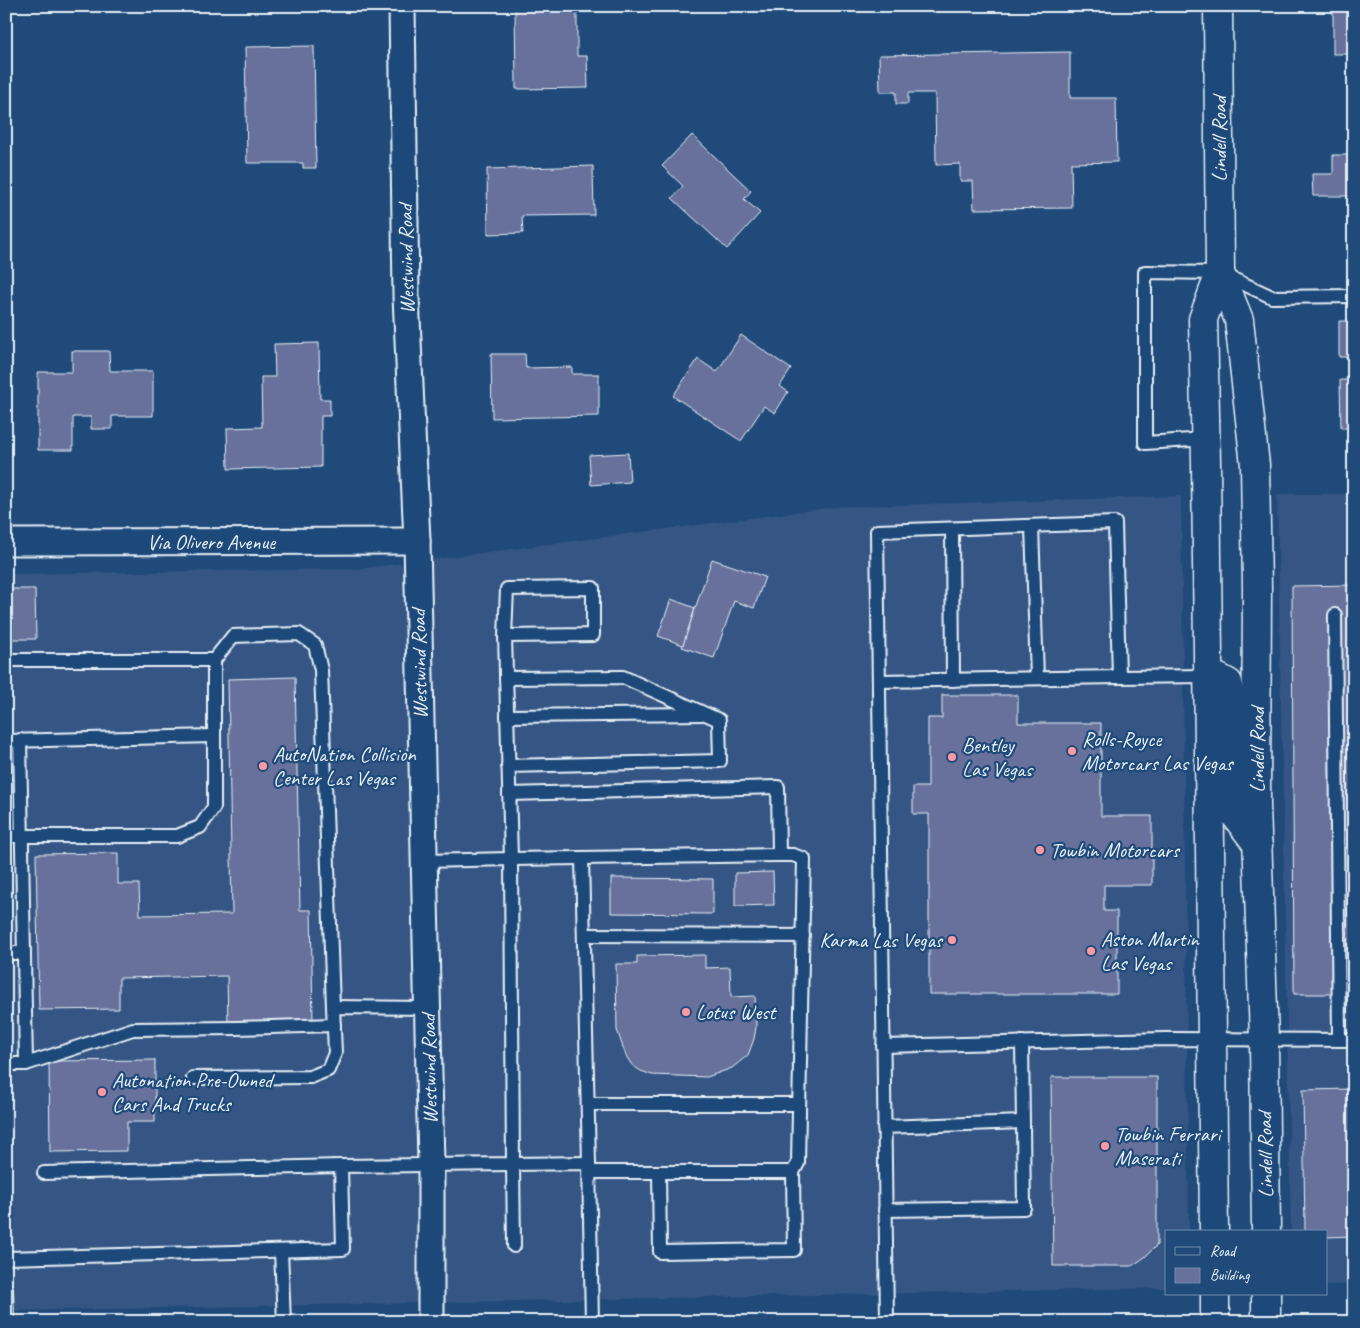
<svg xmlns="http://www.w3.org/2000/svg" width="1360" height="1328" font-family="Caveat,sans-serif">
  <rect width="100%" height="100%" fill="#1f4a7a"/>
  <filter id="ink" filterUnits="userSpaceOnUse"><feTurbulence type="fractalNoise" baseFrequency=".02" numOctaves="2"/><feDisplacementMap in="SourceGraphic" scale="10" xChannelSelector="R" yChannelSelector="G"/><feConvolveMatrix kernelMatrix="1 2 1 2 8 2 1 2 1" color-interpolation-filters="sRGB"/></filter>
  <g filter="url(#ink)">
    <!-- built -->
    <g fill="#355684">
      <path d="M1277,494H1354V1284L1326,1285V1232H1291Z"/>
      <path d="M1181,496L1189,1232H1166V1288L6,1311V574L357,569L835,507Z"/>
    </g>
    <!-- building -->
    <g fill="#67719b" stroke="#e8f1f8">
      <path d="M515,6H589V12H577V56H587L588,88L516,89Z"/>
      <rect x="1333" y="6" width="21" height="48"/>
      <path d="M314,46L316,168H303V163H247L245,47Z"/>
      <path d="M1070,52V98H1116L1117,162L1071,163L1072,208L974,209L973,181H960V164L936,165L935,93H908V104H896V92H880L879,55Z"/>
      <path d="M692,135L751,191L744,199L760,213L727,249L672,198L683,186L662,166Z"/>
      <path d="M1333,155H1354V196H1313L1312,174H1333Z"/>
      <path d="M593,166L594,215L522,216L523,233L488,234L487,169Z"/>
      <rect x="6" y="181" width="2" height="37"/>
      <path d="M1339,321H1354V428H1341L1340,380H1353V357H1339Z"/>
      <path d="M741,335L791,369L780,386L788,392L775,413L764,406L741,441L673,396L698,359L717,372Z"/>
      <path d="M319,343L320,399H330V416H321V467L228,469L227,428L262,427L261,377H275L274,344Z"/>
      <path d="M72,351H109L110,371H153V416H112V429H91V417H73V450H38V372H72Z"/>
      <path d="M491,354H525L526,368L572,367V374H599V416L492,418Z"/>
      <path d="M628,453L630,482L591,485L589,455Z"/>
      <path d="M712,559L765,577L754,608L734,601L714,658L682,647Z"/>
      <path d="M1354,585V994H1294L1292,586Z"/>
      <path d="M6,589H35L36,639H6Z"/>
      <path d="M671,599L695,608L683,645L658,636Z"/>
      <path d="M295,677L300,910H311L313,1022L228,1024L227,976L119,978V1009L39,1010L36,854L118,853V884H139L140,915L232,914L228,679Z"/>
      <path d="M942,695H1018V723H1101V816H1152V885H1104V911H1117V994H929V814H913V787H928V718H942Z"/>
      <path d="M773,872L774,905L735,906V873Z"/>
      <path d="M611,878L713,879V914L611,913Z"/>
      <path d="M705,955V968L730,967L731,997L755,996L756,1027L754,1039L748,1055L732,1068L707,1077L652,1075L641,1071L632,1065L626,1056L617,1030L616,964H637V956Z"/>
      <path d="M155,1060V1122H127V1151L50,1152L49,1061Z"/>
      <path d="M1051,1077H1157V1245L1145,1257L1132,1266H1053Z"/>
      <path d="M1354,1089V1236L1326,1237V1232H1305L1303,1090Z"/>
    </g>
    <g fill="none" stroke-linecap="round" stroke-linejoin="round">
      <defs>
        <g id="service">
          <path d="M1206,439L1145,443V272L1220,273L1272,297L1354,296"/>
          <path d="M1032,526L1037,678"/>
          <path d="M952,529L953,680"/>
          <path d="M1335,615L1339,1040"/>
          <path d="M505,636L593,635V588L507,589L505,636L511,859L779,855H793L804,859L798,1163L793,1172H590"/>
          <path d="M6,660H214V807L200,827L177,836H6"/>
          <path d="M214,660L233,636L299,634L315,645L321,670L333,1007"/>
          <path d="M506,678L623,677L719,720L720,761L508,766"/>
          <path d="M879,681L1119,677"/>
          <path d="M507,716L702,714"/>
          <path d="M6,741L214,736"/>
          <path d="M509,794L778,787L779,855"/>
          <path d="M582,858L589,1163"/>
          <path d="M584,935L803,936"/>
          <path d="M6,953H24"/>
          <path d="M883,1046L1165,1039L1354,1040"/>
          <path d="M6,1064H26L20,740"/>
          <path d="M26,1064L133,1029L237,1028L334,1025"/>
          <path d="M193,1078L310,1077L328,1070L335,1053L333,1007L427,1008"/>
          <path d="M588,1104H799"/>
          <path d="M884,1127L1023,1122"/>
          <path d="M659,1172L660,1252L794,1250L793,1172"/>
          <path d="M44,1173L341,1166"/>
          <path d="M885,1210L1024,1208L1022,1042"/>
          <path d="M514,1246L513,1164L589,1163L592,1322"/>
          <path d="M281,1251L284,1322"/>
          <path d="M6,1258L343,1249L341,1166L513,1164L511,859L424,861"/>
          <path d="M6,1289L7,1322"/>
          <path d="M887,1322L877,531L1115,523L1119,677L1208,676"/>
        </g>
        <g id="minor">
          <path d="M402,6L406,296L417,541L431,1164V1322"/>
          <path d="M6,542L417,541"/>
        </g>
        <g id="tertiary">
          <path d="M1220,273L1239,320L1255,465L1257,588L1256,806L1264,1039L1266,1232"/>
          <path d="M1208,676L1219,678L1228,683L1230,695L1231,788L1235,815L1258,845"/>
          <path d="M1214,1232L1206,463L1203,319L1220,273L1218,6"/>
          <path d="M1215,1294V1322"/>
          <path d="M1266,1294V1322"/>
        </g>
      </defs>
      <!-- service casing -->
      <use href="#service" stroke="#e8f1f8" stroke-width="16"/>
      <!-- minor casing -->
      <use href="#minor" stroke="#e8f1f8" stroke-width="29"/>
      <!-- tertiary casing -->
      <use href="#tertiary" stroke="#e8f1f8" stroke-width="31"/>
      <!-- service -->
      <use href="#service" stroke="#1f4a7a" stroke-width="12"/>
      <!-- minor -->
      <use href="#minor" stroke="#1f4a7a" stroke-width="25"/>
      <!-- tertiary -->
      <use href="#tertiary" stroke="#1f4a7a" stroke-width="28"/>
    </g>
  </g>
  <!-- markers -->
  <g fill="#ff9aa2" stroke="#1f4a7a" stroke-width="2">
    <circle cx="1072" cy="751" r="5"/>
    <circle cx="952" cy="757" r="5"/>
    <circle cx="263" cy="766" r="5"/>
    <circle cx="1040" cy="850" r="5"/>
    <circle cx="952" cy="940" r="5"/>
    <circle cx="1091" cy="951" r="5"/>
    <circle cx="686" cy="1012" r="5"/>
    <circle cx="102" cy="1092" r="5"/>
    <circle cx="1105" cy="1146" r="5"/>
  </g>
  <g text-anchor="middle" stroke-width="4.5" stroke-linejoin="round" paint-order="stroke">
    <!-- street labels -->
    <g font-size="21" fill="#e8f1f8" stroke="#1f4a7a">
      <text transform="translate(1219 139) rotate(-90)" y="7">Lindell Road</text>
      <text transform="translate(406 259) rotate(-91)" y="7">Westwind Road</text>
      <text x="211" y="549">Via Olivero Avenue</text>
      <text transform="translate(419 664) rotate(-91)" y="7">Westwind Road</text>
      <text transform="translate(1257 750) rotate(-90)" y="7">Lindell Road</text>
      <text transform="translate(429 1069) rotate(-91)" y="7">Westwind Road</text>
      <text transform="translate(1265 1155) rotate(-91)" y="7">Lindell Road</text>
    </g>
    <!-- poi labels -->
    <g font-size="21" fill="#e8f1f8" stroke="#1f4a7a" text-anchor="start">
      <text x="1082" y="746">Rolls-Royce<tspan x="1082" dy="24">Motorcars Las Vegas</tspan></text>
      <text x="962" y="752">Bentley<tspan x="962" dy="24">Las Vegas</tspan></text>
      <text x="273" y="761">AutoNation Collision<tspan x="273" dy="24">Center Las Vegas</tspan></text>
      <text x="1050" y="857">Towbin Motorcars</text>
      <text x="1101" y="946">Aston Martin<tspan x="1101" dy="24">Las Vegas</tspan></text>
      <text x="942" y="947" text-anchor="end">Karma Las Vegas</text>
      <text x="696" y="1019">Lotus West</text>
      <text x="112" y="1087">Autonation Pre-Owned<tspan x="112" dy="24">Cars And Trucks</tspan></text>
      <text x="1115" y="1141">Towbin Ferrari<tspan x="1115" dy="24">Maserati</tspan></text>
    </g>
  </g>
  <!-- margin -->
  <rect width="1360" height="1328" fill="none" stroke="#1f4a7a" stroke-width="25"/>
  <rect x="12" y="12" width="1335" height="1303" fill="none" stroke="#e8f1f8" stroke-width="2" filter="url(#ink)"/>
  <!-- legend -->
  <rect x="1165" y="1230" width="162" height="65" fill="#1f4a7a" stroke="#6f8dac"/>
  <rect x="1175" y="1247" width="25" height="8" fill="#1f4a7a" stroke="#6f8dac"/>
  <text x="1210" y="1256" font-size="15" fill="#e8f1f8">Road</text>
  <rect x="1175" y="1268" width="25" height="15" fill="#67719b" stroke="#6f8dac"/>
  <text x="1210" y="1280" font-size="15" fill="#e8f1f8">Building</text>
</svg>
